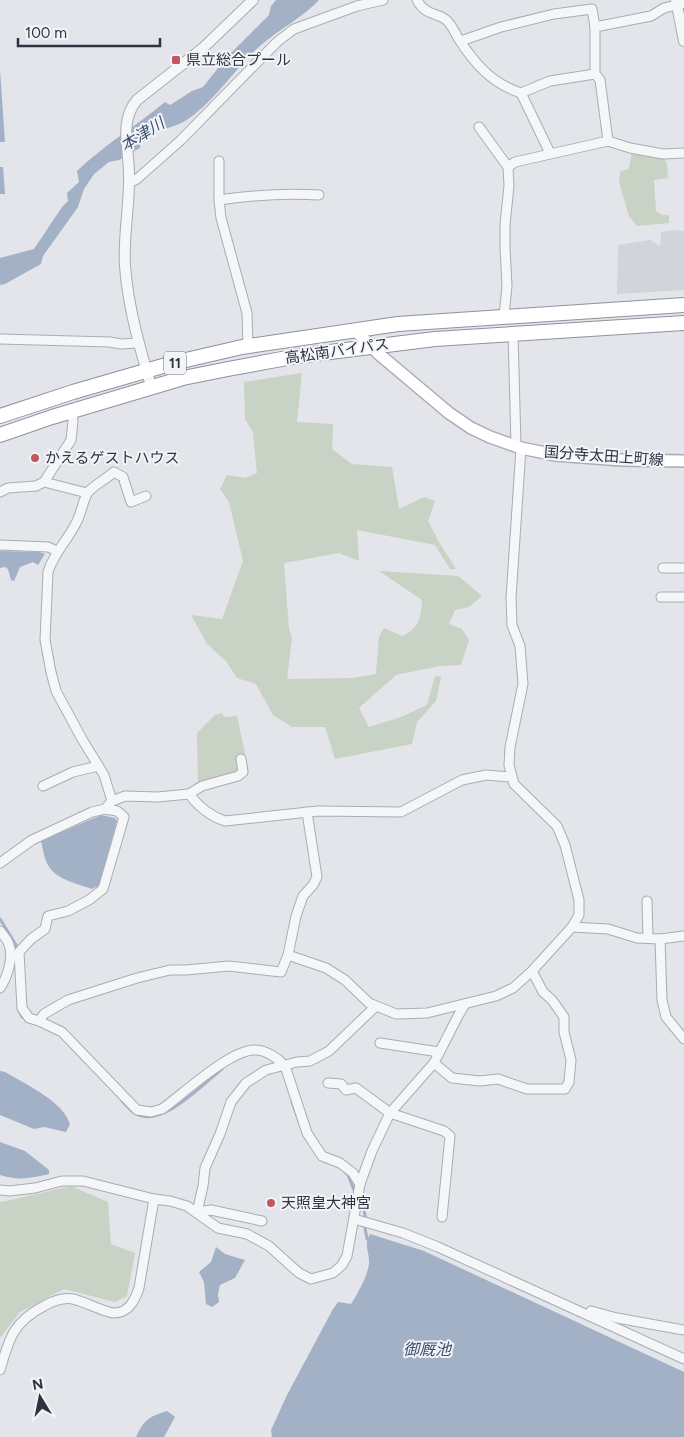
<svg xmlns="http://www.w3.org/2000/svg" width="684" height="1437" font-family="Figtree,'Noto Sans JP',sans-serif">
  <rect width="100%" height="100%" fill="#e3e5ea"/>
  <!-- built -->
  <path fill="#d1d4db" d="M676,230L684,231V290L617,294L618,245L650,240L660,246L661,232Z"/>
  <!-- green -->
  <g fill="#c8d2c5">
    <path d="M632,151L655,157H663L667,164L668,178L654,180L656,211L662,215H669V223L637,226L629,216L619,182L620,171L626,170L629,168Z"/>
    <path d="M302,373L297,422L333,424L332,449L352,464L392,467L399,509L424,497L435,501L428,521L439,542L456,569H450L435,545L357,530L359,561L339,553L284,563L289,629L292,637L287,679L353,678L376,674L379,637L384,628L402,636C419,628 421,618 422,600L379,571L458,576L482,596L469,607L455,610L449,624L462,629L469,640L461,665L440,666L396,675L359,708L369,727L401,717L427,705L435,676L441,677L436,701L417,722L412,744L335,759L325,727H292L273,715L256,684L237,678L226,661L207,644L191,615L222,619L243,561L229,502L220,489L227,475L245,478L257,473L253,432L245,419L244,382Z"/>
    <path d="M222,713L224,717L237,716L249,772L198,784L197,733L215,715Z"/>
    <path d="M71,1186L108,1202L111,1244L135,1253L127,1296L115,1302L64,1289L20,1312L0,1338V1201L2,1202Z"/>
  </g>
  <!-- water -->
  <g fill="#a2b1c5">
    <path d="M276,0H319C303,17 280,29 261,45C236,67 213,104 185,121C171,129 155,130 142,138L140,148L119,160L109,162L94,174L84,189L78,207L43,256L41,264L5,284L0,285V258L34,249L62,207L68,201L67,193L79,182L77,171C104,145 136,126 165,102L170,105L192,91L203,87L226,58L269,15L271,6Z"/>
    <path d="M0,70L5,142H0Z"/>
    <path d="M0,167H3L5,194H0Z"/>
    <path d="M0,551L39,552L45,554L38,565L33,562L20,567L14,581L11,580L8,569L5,567L0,568Z"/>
    <path d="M101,815L115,818L117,821L100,882L98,886L92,889C78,884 55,879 48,865C44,858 43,849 41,841Z"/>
    <path d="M0,1071L5,1072C25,1084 63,1101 70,1124L66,1132L44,1127L34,1129L0,1115Z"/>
    <path d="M0,1142L25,1151L49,1170V1174C32,1178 17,1181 0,1175Z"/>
    <path d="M370,1234L424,1251L684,1372V1437H272L271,1430L287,1395L333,1309L338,1302L351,1304C358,1293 367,1277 369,1264C370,1252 363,1246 370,1234Z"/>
    <path d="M216,1247L225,1254L245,1260L235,1278L220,1285L218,1294L219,1302L212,1307L206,1304L204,1282L199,1272L211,1262Z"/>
    <path d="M167,1411L175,1417L164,1437H136C144,1419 149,1417 167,1411Z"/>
  </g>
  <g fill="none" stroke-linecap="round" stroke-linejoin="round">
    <!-- stream -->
    <g stroke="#a2b1c5" stroke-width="3">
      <path d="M0,919L16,945L15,958"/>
      <path d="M18,1008L22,1017L26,1019"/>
      <path d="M122,1101C126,1105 131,1111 136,1114C162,1128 203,1084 222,1069"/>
      <path d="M292,1102L300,1124"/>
      <path d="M344,1171L348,1175L354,1190"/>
      <path d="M362,1201L366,1220"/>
      <path d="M365,1228L367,1239"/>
    </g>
    <defs>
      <g id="minor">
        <path d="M417,0C425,15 434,12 445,19C450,22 455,32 458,38C475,64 491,83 521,93L550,153"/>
        <path d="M461,41L501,27L554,14L592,9L595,27"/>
        <path d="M521,93L550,81L595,74"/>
        <path d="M479,127L508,167"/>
        <path d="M608,141L600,80L595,74V27L651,16L664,8L684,3"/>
        <path d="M219,161V200L221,218L247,313L248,346"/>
        <path d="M129,183L137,179L181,140L277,42L294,29L357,6L383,0"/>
        <path d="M219,200C253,195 285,193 319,195"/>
        <path d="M504,316L507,286L505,248V224L509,186L508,167L515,162L608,141L630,148L663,154L684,153"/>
        <path d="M513,334L516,445"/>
        <path d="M0,339L110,342L121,344L138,343"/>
        <path d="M44,482L87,493"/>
        <path d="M0,492L8,488L36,486L44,482L71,440L73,421L72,411"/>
        <path d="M0,545L48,547L57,551"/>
        <path d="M663,568H684"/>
        <path d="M661,597H684"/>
        <path d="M43,786L73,772L98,766"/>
        <path d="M189,794L202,786L238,776L243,772L241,759"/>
        <path d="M112,801L104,775L82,739L56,691L51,672L45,640L48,572C54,552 69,539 77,521C81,514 84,496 89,491C96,484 106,479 114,472L123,477L131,502L146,496"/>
        <path d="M105,809L117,811L124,817L103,889L89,900L68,911L48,916L45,929L31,939L19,952L22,1008L29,1018L39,1021L62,1032L137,1110L151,1112L162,1109C183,1094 231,1049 255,1050C266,1050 278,1058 285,1066L307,1133L322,1156L340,1163L353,1173L360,1184L372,1151L390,1113L434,1063L458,1016L465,1004"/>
        <path d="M0,863L32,840L92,812L105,809L112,801L125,796L158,797L189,794C198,806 210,816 225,821L318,811L401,812L462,780L486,775L511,777"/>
        <path d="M647,901L648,938"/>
        <path d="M572,927L608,929L637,938L660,939L684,936"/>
        <path d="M0,931C3,935 8,940 9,945C14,957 7,978 0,988"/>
        <path d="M660,939L662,1000L666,1017L684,1039"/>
        <path d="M288,955L326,968L345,980L369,1003L396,1014L427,1013L496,996L513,988L532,971L572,927L579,915V900L565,845L557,826L514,784L509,765L510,747L523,684L520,646L512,625L511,598L521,448"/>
        <path d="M39,1021L44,1014L68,1000L137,978L170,970H186L229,966L281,972L288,955L296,916L303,896L313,885L317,877L307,812"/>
        <path d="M380,1043L439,1052"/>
        <path d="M434,1063L452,1078L480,1081L498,1079L527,1089H565L569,1082L571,1060L564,1032V1017L552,1000L543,992L532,971"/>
        <path d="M328,1083L341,1084L346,1090L356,1088L390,1113L444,1131L450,1136L442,1217"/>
        <path d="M0,1190L9,1191L35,1188L62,1181H83L154,1199"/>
        <path d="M354,1219L403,1233L438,1247L684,1359"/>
        <path d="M262,1221L211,1210L197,1212L203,1186L205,1168L220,1134L231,1102L246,1083L266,1070L297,1062L310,1061L329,1051L376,1006"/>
        <path d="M591,1311L617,1318L684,1330"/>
        <path d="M0,1370C9,1339 13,1322 44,1306C53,1301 63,1297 73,1299C83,1301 106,1313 114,1313C129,1313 135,1300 139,1288L154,1199L170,1201L187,1206L218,1228L247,1234L269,1246L299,1273L311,1279L333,1273L342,1265L347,1256L360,1184"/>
      </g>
      <g id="tertiary">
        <path d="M676,0L684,41"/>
        <path d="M152,389C140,349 128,307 125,266C123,235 130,204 129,174C129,149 119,121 137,100L203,48L253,0"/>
      </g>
      <path id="secondary" d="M355,330L380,355L449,413L471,428L490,437L521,448L555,455L622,460L684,461"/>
      <g id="trunk">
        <path d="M0,416L73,392L173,363L242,347L398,324L684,305"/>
        <path d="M0,435L52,417L183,378L228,369L298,356L435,339L684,323"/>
      </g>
    </defs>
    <!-- minor casing -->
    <use href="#minor" stroke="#a9acb4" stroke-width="11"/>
    <!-- tertiary casing -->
    <use href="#tertiary" stroke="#a9acb4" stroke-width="12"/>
    <!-- secondary casing -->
    <use href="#secondary" stroke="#a9acb4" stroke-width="14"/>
    <!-- trunk casing -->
    <use href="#trunk" stroke="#8c929f" stroke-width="16"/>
    <!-- minor -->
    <use href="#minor" stroke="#f5f6f8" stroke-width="9"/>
    <!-- tertiary -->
    <use href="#tertiary" stroke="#f5f6f8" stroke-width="10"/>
    <!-- secondary -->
    <use href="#secondary" stroke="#fff" stroke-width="11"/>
    <!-- trunk -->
    <use href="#trunk" stroke="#fff" stroke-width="14"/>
  </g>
  <!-- markers -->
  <g fill="#c05761" stroke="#f3f4f7" stroke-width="2">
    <rect x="171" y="55" width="10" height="10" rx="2.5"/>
    <circle cx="35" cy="458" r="5"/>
    <circle cx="271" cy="1203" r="5"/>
  </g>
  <g text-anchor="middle" stroke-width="4" stroke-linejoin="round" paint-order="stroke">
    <!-- shield labels -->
    <rect fill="#f3f4f7" stroke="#686d77" stroke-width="1" x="164" y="351.5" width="22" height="23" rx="4"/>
    <g font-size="14" font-weight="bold" fill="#2d3340">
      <text x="175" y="368">11</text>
    </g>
    <!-- poi labels -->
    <g font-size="15" fill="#2d3340" stroke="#f3f4f7" text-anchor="start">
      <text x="186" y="65">県立総合プール</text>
      <text x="45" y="463">かえるゲストハウス</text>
      <text x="281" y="1208">天照皇大神宮</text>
    </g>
    <!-- street labels -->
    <g font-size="15" fill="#2d3340" stroke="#f3f4f7">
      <text transform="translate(337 351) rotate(-8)" y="5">高松南バイパス</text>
      <text transform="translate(604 456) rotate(4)" y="5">国分寺太田上町線</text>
    </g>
    <!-- water labels -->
    <g font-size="16" font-style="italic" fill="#3b506f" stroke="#f3f4f7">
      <text transform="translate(142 134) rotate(-32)" y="6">本津川</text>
      <text x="427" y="1355">御厩池</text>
    </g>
  </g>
  <!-- north arrow -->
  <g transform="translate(40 1397) rotate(350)" stroke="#f3f4f7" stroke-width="4" paint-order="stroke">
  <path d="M0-4L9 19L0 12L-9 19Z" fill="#2d3340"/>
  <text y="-8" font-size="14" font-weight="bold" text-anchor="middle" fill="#2d3340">N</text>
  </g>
  <!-- scale -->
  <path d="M18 38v8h142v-8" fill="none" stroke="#2d3340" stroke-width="2.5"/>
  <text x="25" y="38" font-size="15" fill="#2d3340" stroke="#f3f4f7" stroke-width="4" paint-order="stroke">100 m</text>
</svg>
